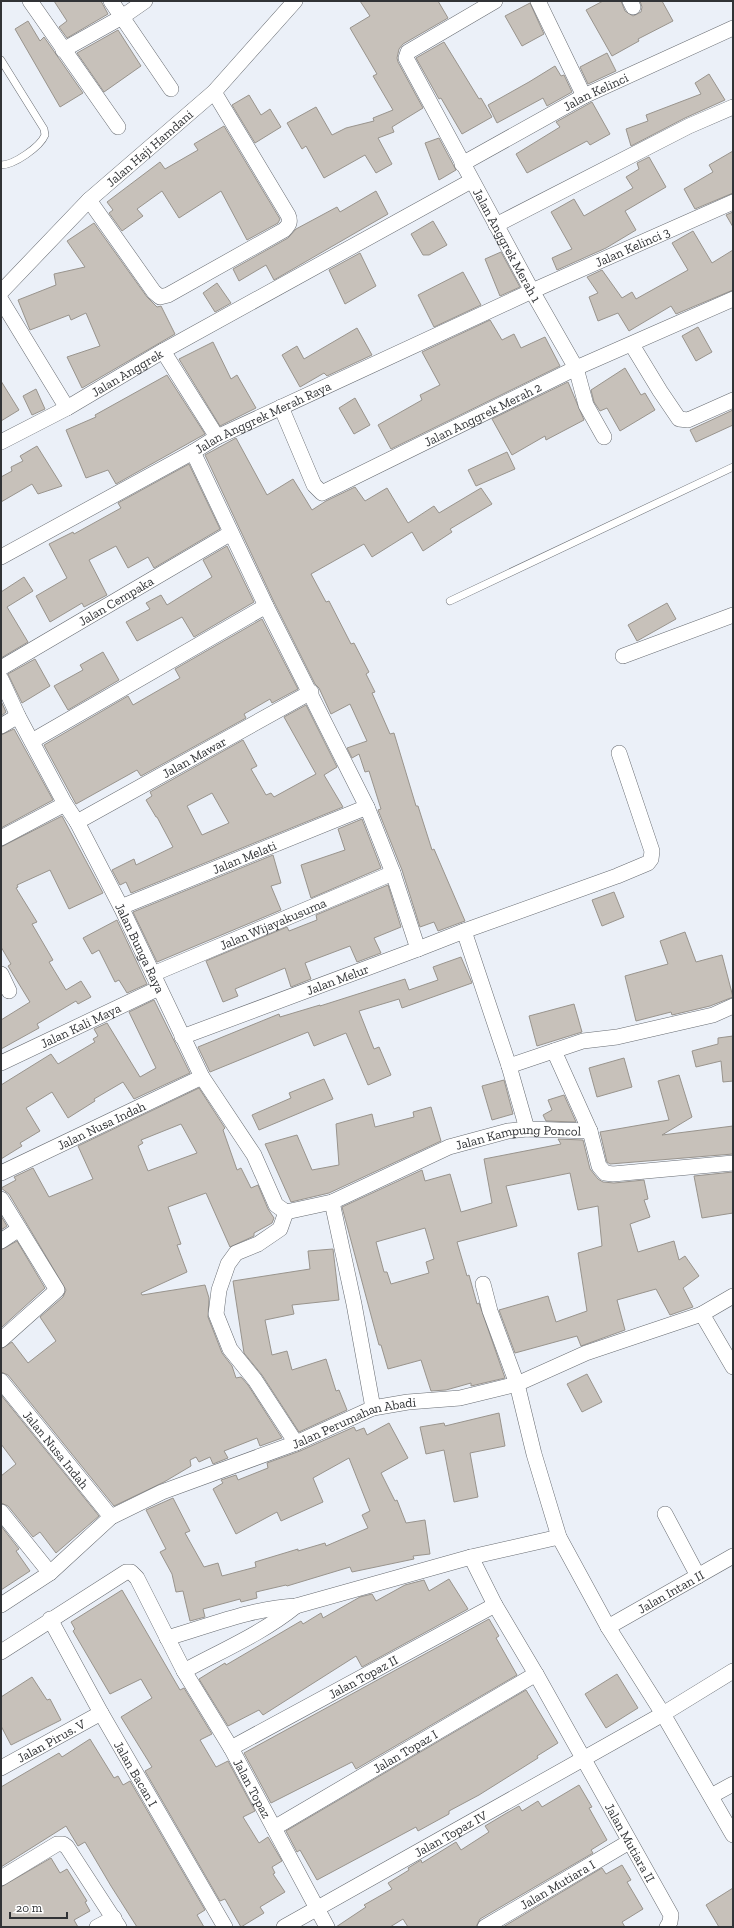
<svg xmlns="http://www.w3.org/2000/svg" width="734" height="1928" font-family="'Zilla Slab',serif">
  <rect width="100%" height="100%" fill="#ebf0f8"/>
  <!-- building -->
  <g fill="#c7c1ba" stroke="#99948d" fill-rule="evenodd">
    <path d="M54,1H101L108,14L67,38L59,27L67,21Z"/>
    <path d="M360,1H438L448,18L403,44L399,49L397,58L398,62L423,108L392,127L394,132L378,138L392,164L376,173L365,155L324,178L306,146L302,149L287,123L316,107L332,135L346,128L374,121L373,118L393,110L373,76L377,74L350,28L370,16Z"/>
    <path d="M603,1H621L625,11L633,16L641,12L642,7L640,1H662L673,21L638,39L639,41L612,56L586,10Z"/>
    <path d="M530,3L544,34L522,46L505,16Z"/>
    <path d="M28,21L40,41L44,37L83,93L60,107L15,29Z"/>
    <path d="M118,30L141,66L104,92L77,53Z"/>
    <path d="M444,42L479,99L481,98L492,117L462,134L441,98L439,99L416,58Z"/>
    <path d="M607,53L616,71L588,84L580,67Z"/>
    <path d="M555,66L561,76L564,75L572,92L547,106L543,98L497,123L488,105L529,82Z"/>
    <path d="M709,74L725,100L685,118L631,146L626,129L648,121L646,115L701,94L695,83Z"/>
    <path d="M249,95L261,115L270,109L281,127L255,143L232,105Z"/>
    <path d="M592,102L610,134L590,145L587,141L527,173L516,154L560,127L556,122Z"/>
    <path d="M224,126L280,219L278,223L247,240L221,191L179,218L162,191L137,209L143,216L122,231L109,213L113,210L107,202L160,162L165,169L198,150L194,144Z"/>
    <path d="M439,138L456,170L439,180L425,143Z"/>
    <path d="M733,151V193L695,209L684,189L713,172L709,165Z"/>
    <path d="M649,157L666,187L625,211L636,230L606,248L557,270L552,258L572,249L551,212L574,199L584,216L633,188L626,177L639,169L637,163Z"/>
    <path d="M376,191L388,214L274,280L266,265L239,281L233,269L288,238L296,229L337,207L340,212Z"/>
    <path d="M733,212V227L726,215Z"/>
    <path d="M433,221L447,245L429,255H423L411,234Z"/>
    <path d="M94,223L147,297L157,307L161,306L175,334L82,388L67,357L100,346L86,313L71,320L69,315L30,330L18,300L56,285L54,274L85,267L67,241Z"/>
    <path d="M693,231L712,263L733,250V290L676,314L671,306L629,331L618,313L598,321L589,297L598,293L587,277L602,270L622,298L632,292L636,299L688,270L672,243Z"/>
    <path d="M501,252L520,287L500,296L485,259Z"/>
    <path d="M360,253L376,286L345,304L329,270Z"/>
    <path d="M463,272L481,305L434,327L418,295Z"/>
    <path d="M217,283L231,303L215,312L203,293Z"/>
    <path d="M490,320L502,340L514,334L521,348L545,337L560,366L391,449L378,425L422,400L420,395L440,385L422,352Z"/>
    <path d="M698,327L712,352L696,361L682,336Z"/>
    <path d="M357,328L372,355L327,376L324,373L300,387L282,355L297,346L304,359Z"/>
    <path d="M213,342L231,379L237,375L256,408L220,426L179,359Z"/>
    <path d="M625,368L641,395L645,393L655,410L620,431L607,408L600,411L594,402L591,390Z"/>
    <path d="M167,375L205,434L116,484L108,470L86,478L66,430L96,417L95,415Z"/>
    <path d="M1,381L19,410L1,421Z"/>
    <path d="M568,382L584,420L546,440L545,436L512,455L492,419Z"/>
    <path d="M36,389L45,409L32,415L23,396Z"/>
    <path d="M355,398L370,425L354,434L339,408Z"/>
    <path d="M733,410V425L696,442L690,430Z"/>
    <path d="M236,438L267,495L293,479L312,510L326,501L355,487L365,501L387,488L408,523L434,506L439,513L481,488L492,504L450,529L452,532L423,551L412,532L372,557L364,544L311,574L326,602L329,601L351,644L354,643L369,672L366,674L375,692L372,693L390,734L394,733L416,806H418L432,850L434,849L465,921L438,931L434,922L420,927L402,870L378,810L381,809L369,771L365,772L359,754L352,758L347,748L367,741L350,704L331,714L319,688L315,684L274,602L205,455Z"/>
    <path d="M37,446L62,486L38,494L32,484L1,502V477L12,471L11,467L23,461L20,456Z"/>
    <path d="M507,452L515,469L476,486L468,470Z"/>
    <path d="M189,464L220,529L154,568L148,557L128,568L116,546L89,560L107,595L84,607L82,603L50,622L36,596L67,578L49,544L73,532L74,534L121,508L118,503Z"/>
    <path d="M227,546L254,602L194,637L182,617L137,641L126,622L150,609L146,603L161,595L167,605L212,577L203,560Z"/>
    <path d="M24,577L33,591L7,607L28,642L1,658V592Z"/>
    <path d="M667,603L676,619L637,641L628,625Z"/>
    <path d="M262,619L298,689L272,703L270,699L244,714L246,718L141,776L137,770L76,804L44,745L128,696L133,705L180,678L175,669Z"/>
    <path d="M103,652L119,680L68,710L54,686L83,670L80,665Z"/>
    <path d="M35,659L50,686L22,703L8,674Z"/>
    <path d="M1,701L6,712L1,716Z"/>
    <path d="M306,705L337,767L324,775L343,807L131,893L126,882L120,885L112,870L134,859L136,865L173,847L157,817H156L146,800L152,796L150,792L243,740L257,766L251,769L266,795L271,793L274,797L316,774L284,717ZM212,793L229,823L202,835L187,806Z"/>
    <path d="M14,729L53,800L1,828V735Z"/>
    <path d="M62,816L103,893L69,909L50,870L17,885L18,887L16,888L37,922L32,924L53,960L49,962L66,990L81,981L91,997L78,1004L76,1001L37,1024L39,1028L1,1049V1020L30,1002L8,966L11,964L1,947V847Z"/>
    <path d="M362,819L381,868L311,898L301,865L345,850L338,829Z"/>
    <path d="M273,855L281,883L271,886L281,910L157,962L133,912Z"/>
    <path d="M388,885L401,927L374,938L381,953L357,962L350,946L305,963L311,979L291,987L285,968L235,989L238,996L223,1002L206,961L287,927L289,931L317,920L316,915Z"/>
    <path d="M614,892L624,917L602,926L592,900Z"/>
    <path d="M117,920L147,984L127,993L119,980L115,982L99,950L92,954L83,938Z"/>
    <path d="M685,932L696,962L722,955L733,997L710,1006L672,1015L671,1012L636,1021L625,976L668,964L660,941Z"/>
    <path d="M461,957L472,983L402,1008L399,999L359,1011L374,1049L379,1047L391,1075L368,1085L346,1033L314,1046L308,1032L210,1072L198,1047L279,1014L280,1017L320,1005V1006L405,979L409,990L438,980L433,967Z"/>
    <path d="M154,1000L190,1073L134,1099L123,1082L94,1099L95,1101L68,1118L52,1092L26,1108L40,1131L20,1143L22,1146L1,1159V1085L51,1054L58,1064L95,1042L93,1039L98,1036L94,1029L107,1023L140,1077L156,1068L129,1012Z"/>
    <path d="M574,1004L582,1032L537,1046L529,1016Z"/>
    <path d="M733,1036V1081L723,1082L721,1061L696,1067L692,1051L718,1044V1038Z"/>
    <path d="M624,1058L632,1087L597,1097L589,1068Z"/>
    <path d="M679,1075L692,1117L662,1135L733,1126V1154L610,1164L607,1162L600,1132L669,1120L658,1081Z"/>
    <path d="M324,1079L333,1099L259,1130L252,1115L291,1098L289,1093Z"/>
    <path d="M504,1080L513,1114L492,1120L482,1086Z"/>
    <path d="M199,1088L225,1128L223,1130L237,1170L241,1168L251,1188L258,1185L268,1209L274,1218L272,1223L254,1233V1236L230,1247L206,1193L168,1207L181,1244L177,1245L187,1272L141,1293L142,1295L205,1285L209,1298L208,1317L222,1353L232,1366L236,1378L241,1377L248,1385L282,1438L260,1446L257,1438L224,1451L228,1458L213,1464L210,1457L199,1462L196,1457L190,1460L191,1466L164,1482L114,1506L8,1375L1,1372V1349L12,1342L28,1363L56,1341L40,1317L63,1297L66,1290L9,1194L1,1188L16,1180L14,1177L33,1168L49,1197L93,1179L78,1146ZM181,1124L197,1153L148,1171L138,1146L143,1143L141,1140Z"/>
    <path d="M564,1095L576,1122L546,1121L543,1115L552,1110L548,1100Z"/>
    <path d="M431,1107L441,1141L329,1193L291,1202L265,1144L297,1135L312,1170L339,1165L336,1124L372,1114L375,1127L414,1117L413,1112Z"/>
    <path d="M558,1139L583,1140L590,1169L598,1179L603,1182L614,1183L644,1180L648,1199L644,1200L650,1217L630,1224L638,1252L674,1241L679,1260L685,1256L699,1276L683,1288L693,1307L670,1315L656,1289L617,1300L625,1330L581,1346L577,1336L515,1353L499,1310L548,1296L556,1322L587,1311L578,1253L602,1246L598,1206L578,1210L570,1173L506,1186L517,1226L457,1242L467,1276L469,1275L477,1304L479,1303L505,1378L471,1386V1383L446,1390L431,1391L421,1360L388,1369L381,1345H379L342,1207L422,1170L425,1181L450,1174L461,1212L492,1203L484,1159L561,1144ZM425,1228L434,1259L426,1262L429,1273L391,1284L387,1272H384L376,1242Z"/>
    <path d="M733,1172V1213L702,1218L694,1176Z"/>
    <path d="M1,1216L7,1226L1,1230Z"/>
    <path d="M17,1241L45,1288L1,1328V1250Z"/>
    <path d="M333,1249L339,1300L292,1305L294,1314L265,1320L272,1355L287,1351L292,1370L326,1359L336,1391L339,1390L347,1410L299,1432L262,1375L244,1353L233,1281L310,1269L308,1251Z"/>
    <path d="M587,1374L602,1402L582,1412L567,1384Z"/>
    <path d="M1,1395L99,1516L56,1553L40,1532L33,1537L8,1506L1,1503V1476L16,1464L1,1444Z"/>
    <path d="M499,1413L505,1446L470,1453L478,1497L454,1502L444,1450L426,1454L420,1427L444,1423L445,1426Z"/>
    <path d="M389,1423L408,1458L381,1473L395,1501L397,1500L406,1523L425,1520L430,1554L413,1556L414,1559L352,1572L350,1567L287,1586L286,1585L256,1592L257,1598L241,1602L240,1599L203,1609L205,1617L190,1621L183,1591L176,1592L172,1574L160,1552L166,1549L146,1510L173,1498L190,1531L185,1533L204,1567L218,1563L222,1576L256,1567L255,1562L298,1549V1551L325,1543L326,1546L368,1528L362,1515L370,1511L349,1458L313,1478L323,1502L281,1521L277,1512L236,1534L213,1489L223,1483L221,1480L236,1475L238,1480L268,1468L267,1463L300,1451L354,1427L356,1431L364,1428L367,1435Z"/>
    <path d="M1,1526L19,1549L16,1551L30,1571L1,1590Z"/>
    <path d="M449,1579L468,1609L362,1667L356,1656L263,1715L259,1710L228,1726L199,1679L225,1663L226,1665L301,1621L303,1624L321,1613L323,1618L360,1597L372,1594L376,1601L405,1585L424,1580L429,1591Z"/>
    <path d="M122,1590L180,1690L184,1688L212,1734L200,1740L216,1767L228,1761L255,1811L243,1817L259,1843L268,1837L282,1861L272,1867L275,1873L273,1874L285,1892L260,1907L264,1913L241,1927L225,1899L220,1901L145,1771L152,1767L121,1717L152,1698L141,1679L110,1694L73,1631L75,1629L71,1622Z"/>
    <path d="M489,1619L499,1636L496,1638L517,1675L356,1769L352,1762L271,1803L244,1753Z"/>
    <path d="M617,1674L638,1708L606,1728L585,1694Z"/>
    <path d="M32,1677L47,1700L50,1699L61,1720L11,1745L1,1726V1697Z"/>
    <path d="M526,1690L558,1743L537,1756L538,1758L479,1795L449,1811V1814L418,1831L416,1827L317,1880L300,1850L297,1852L286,1831Z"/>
    <path d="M90,1739L114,1778L118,1776L123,1785L130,1781L205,1910L197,1915L204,1927H137L111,1886L85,1842L78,1846L66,1826L1,1867V1787L59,1753L62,1757Z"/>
    <path d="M579,1785L592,1807L589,1808L607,1840L591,1850L593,1853L480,1919L476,1927H408L403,1919L390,1927H336L366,1907L364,1905L392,1889L388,1883L409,1870L408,1868L421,1860L422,1863L456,1842L461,1850L489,1832L485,1826L505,1814L519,1806L522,1811L538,1801L542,1807Z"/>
    <path d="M51,1858L60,1873L67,1869L87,1901L85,1902L90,1911L74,1920L78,1927H1V1887Z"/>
    <path d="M622,1865L631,1880L627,1882L643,1909L622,1922L625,1927H503L602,1868L606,1874Z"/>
    <path d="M733,1888V1927H719L706,1905Z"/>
  </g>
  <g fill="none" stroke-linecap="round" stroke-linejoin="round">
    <defs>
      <g id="service">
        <path d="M1,60L44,129L45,135C40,147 14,165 1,165"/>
        <path d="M450,601L733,467"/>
      </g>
      <g id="minor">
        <path d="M30,1L118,127"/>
        <path d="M111,1L171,89"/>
        <path id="s1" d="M495,1L408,52L406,58L532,291L576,368L586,405L604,437"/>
        <path d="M538,1L584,96"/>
        <path d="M630,1L633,7"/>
        <path d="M63,50L122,17L145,1"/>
        <path id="s2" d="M462,164L584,96L733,28"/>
        <path d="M89,200L154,292L160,297L168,295L284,230C289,225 291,222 288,215L214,92"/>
        <path d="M496,225L689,126L733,107"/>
        <path id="s3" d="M1,292L89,200L214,92L295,1"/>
        <path d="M1,300L67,408"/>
        <path d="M632,345L660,391L679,419L688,420L733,400"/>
        <path d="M163,351L217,437"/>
        <path id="s4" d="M281,407L314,485L322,493L576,368L733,299"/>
        <path id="s5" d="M1,442L67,408L163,351L471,181"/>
        <path id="s6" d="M1,557L193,452L217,437L532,291L733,202"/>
        <path d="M623,656L733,615"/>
        <path id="s7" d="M1,668L231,533"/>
        <path id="s8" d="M1,679L18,716L65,804L77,822L121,907L202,1077L254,1155L276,1205L286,1212"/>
        <path d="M1,726L18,716"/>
        <path d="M32,741L266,606"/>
        <path id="s9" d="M77,822L311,692"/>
        <path d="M1,838L65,804"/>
        <path id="s10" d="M121,907L367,807"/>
        <path d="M464,931L617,876L648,863L651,859L652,851L619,753"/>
        <path d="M418,949L464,931L509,1066"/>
        <path d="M1,974L9,991"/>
        <path id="s11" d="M153,974L393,873"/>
        <path id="s12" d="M182,1037L418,949L393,873L367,807L266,606L193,452"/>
        <path d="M554,1051L590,1131L599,1166L605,1173L613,1174L733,1163"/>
        <path id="s13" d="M1,1063L159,988"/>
        <path d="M527,1129L509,1066L583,1041L617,1037L713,1015L733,1006"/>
        <path id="s14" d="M1,1173L202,1077"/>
        <path d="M1,1199L57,1290L1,1340"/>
        <path d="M332,1202L354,1304L373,1408"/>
        <path id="s15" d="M286,1212L332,1202L449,1147L508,1131L527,1129L590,1131"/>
        <path d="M286,1212L280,1229L258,1244L236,1253L228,1264L219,1290L216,1314L230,1349L255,1380L296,1443"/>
        <path d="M1,1241L19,1229"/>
        <path d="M483,1284L490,1311L517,1384L534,1454L559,1537L608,1627L663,1714L733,1835"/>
        <path d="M702,1314L733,1367"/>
        <path id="s16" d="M1,1381L111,1517"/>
        <path d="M1,1512L50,1573"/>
        <path d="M665,1514L698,1576"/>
        <path id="s17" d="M471,1557L495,1605L536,1674L671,1915L670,1922L667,1927"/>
        <path id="s18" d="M1,1605L50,1573L111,1517L162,1492L296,1443L373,1408L408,1402L460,1398L517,1384L586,1353L702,1314L733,1296"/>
        <path id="s19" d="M50,1619L101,1713L225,1927"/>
        <path id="s20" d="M608,1627L733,1556"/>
        <path d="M167,1638C209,1626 252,1608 296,1606L471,1557L559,1537"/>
        <path id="s21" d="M1,1652L126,1572H131L137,1578L184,1671L231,1748L327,1927"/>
        <path d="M184,1671C221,1651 263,1633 296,1606"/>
        <path id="s22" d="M231,1748L495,1605"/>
        <path id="s23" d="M1,1768L101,1713"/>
        <path d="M711,1796L733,1784"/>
        <path id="s24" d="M274,1828L536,1674"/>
        <path d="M1,1878L57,1844H63L67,1847L119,1927"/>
        <path d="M97,1927L114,1918"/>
        <path id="s25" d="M284,1927L663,1714L733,1671"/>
        <path id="s26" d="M485,1927L629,1842"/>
      </g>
    </defs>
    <!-- service casing -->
    <use href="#service" stroke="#686c72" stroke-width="8"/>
    <!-- minor casing -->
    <use href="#minor" stroke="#686c72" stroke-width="16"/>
    <!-- service -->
    <use href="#service" stroke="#fff" stroke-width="7"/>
    <!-- minor -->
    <use href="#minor" stroke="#fff" stroke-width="15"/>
  </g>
  <g text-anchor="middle" stroke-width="3" stroke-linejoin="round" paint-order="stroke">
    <!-- street labels -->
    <g font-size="13" fill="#313336" stroke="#fff">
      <text dy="5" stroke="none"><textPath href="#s2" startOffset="152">Jalan Kelinci</textPath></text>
      <text dy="5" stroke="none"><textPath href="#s3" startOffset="207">Jalan Haji Hamdani</textPath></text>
      <text dy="5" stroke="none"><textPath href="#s1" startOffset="320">Jalan Anggrek Merah 1</textPath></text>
      <text dy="5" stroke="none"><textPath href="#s6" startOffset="704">Jalan Kelinci 3</textPath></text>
      <text dy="5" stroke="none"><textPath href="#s5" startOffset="144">Jalan Anggrek</textPath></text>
      <text dy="5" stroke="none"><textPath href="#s4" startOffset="275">Jalan Anggrek Merah 2</textPath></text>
      <text dy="5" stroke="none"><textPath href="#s6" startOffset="297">Jalan Anggrek Merah Raya</textPath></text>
      <text dy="5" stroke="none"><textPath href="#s7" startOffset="133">Jalan Cempaka</textPath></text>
      <text dy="5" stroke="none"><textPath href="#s9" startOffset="134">Jalan Mawar</textPath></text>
      <text dy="5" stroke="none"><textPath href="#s10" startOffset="133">Jalan Melati</textPath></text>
      <text dy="5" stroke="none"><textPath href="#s11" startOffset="130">Jalan Wijayakusuma</textPath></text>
      <text dy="5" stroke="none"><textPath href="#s8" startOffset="303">Jalan Bunga Raya</textPath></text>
      <text dy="5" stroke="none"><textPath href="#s12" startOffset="166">Jalan Melur</textPath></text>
      <text dy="5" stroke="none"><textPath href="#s13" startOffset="88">Jalan Kali Maya</textPath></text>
      <text dy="5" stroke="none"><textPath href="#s14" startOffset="111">Jalan Nusa Indah</textPath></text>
      <text dy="5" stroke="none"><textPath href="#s15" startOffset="247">Jalan Kampung Poncol</textPath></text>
      <text dy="5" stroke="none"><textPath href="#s18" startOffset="403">Jalan Perumahan Abadi</textPath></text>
      <text dy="5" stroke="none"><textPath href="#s16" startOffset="88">Jalan Nusa Indah</textPath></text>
      <text dy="5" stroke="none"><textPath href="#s20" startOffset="72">Jalan Intan II</textPath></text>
      <text dy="5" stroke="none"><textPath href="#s22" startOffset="150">Jalan Topaz II</textPath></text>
      <text dy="5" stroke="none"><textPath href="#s23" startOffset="57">Jalan Pirus. V</textPath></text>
      <text dy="5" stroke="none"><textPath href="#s24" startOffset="152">Jalan Topaz I</textPath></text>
      <text dy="5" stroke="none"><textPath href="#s19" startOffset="177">Jalan Bacan I</textPath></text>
      <text dy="5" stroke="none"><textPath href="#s21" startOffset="402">Jalan Topaz</textPath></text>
      <text dy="5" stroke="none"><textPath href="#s25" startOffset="191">Jalan Topaz IV</textPath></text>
      <text dy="5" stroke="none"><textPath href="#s17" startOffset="327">Jalan Mutiara II</textPath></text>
      <text dy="5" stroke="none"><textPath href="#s26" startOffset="84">Jalan Mutiara I</textPath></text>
    </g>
  </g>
  <!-- border -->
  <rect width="734" height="1928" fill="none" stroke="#313336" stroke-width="4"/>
  <!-- scale -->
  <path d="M10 1912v6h57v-6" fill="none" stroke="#313336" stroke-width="2"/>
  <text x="16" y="1912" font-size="12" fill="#313336" stroke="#ffffff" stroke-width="3" paint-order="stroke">20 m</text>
</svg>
